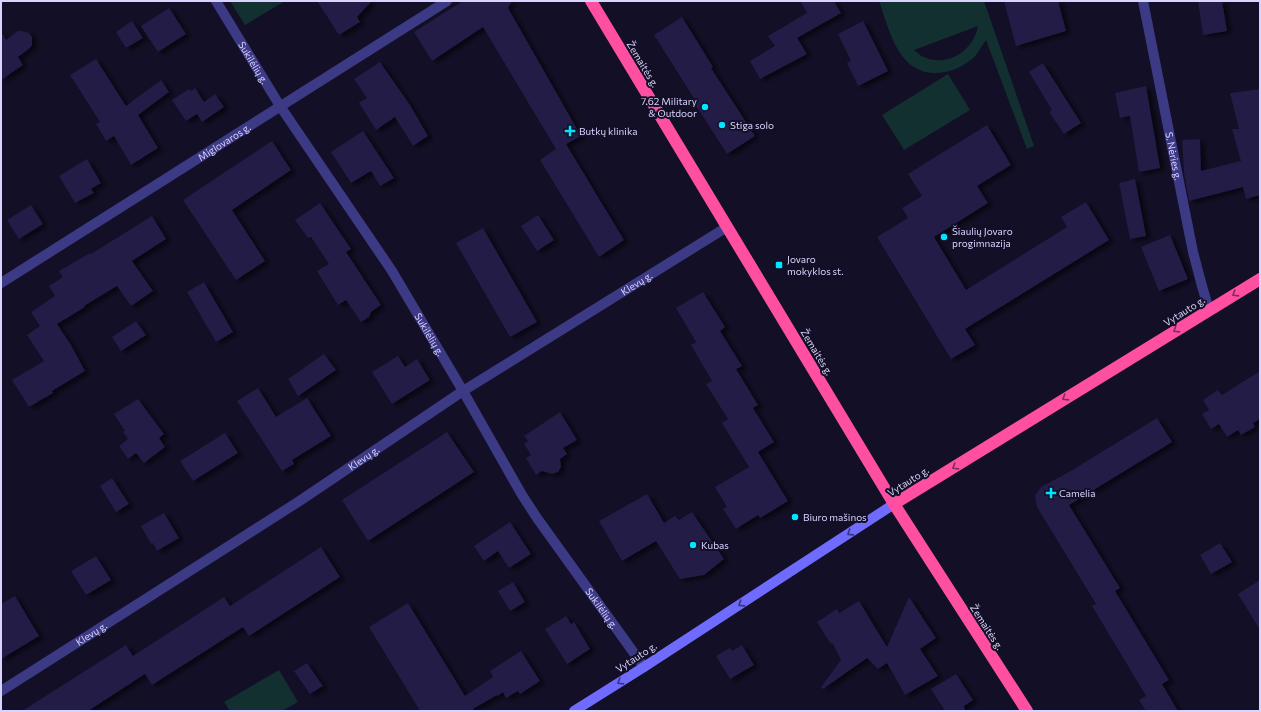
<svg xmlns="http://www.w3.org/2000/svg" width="1261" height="712" font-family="Commissioner,sans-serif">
  <defs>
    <filter id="shadow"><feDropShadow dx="4.5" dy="2.5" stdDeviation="2" flood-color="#0009"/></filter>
  </defs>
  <rect width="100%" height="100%" fill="#130f26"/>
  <!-- green -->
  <g fill="#12302f" fill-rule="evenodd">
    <path d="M230,1H285L245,25Z"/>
    <path d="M879,1H984L1034,146L1027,149L986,40C981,46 978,55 971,60C960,68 949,73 935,73C898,73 889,29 879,1ZM978,26C974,50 948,68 924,57C920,56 917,52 914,50Z"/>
    <path d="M948,74L970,110L904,150L882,115Z"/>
    <path d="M279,670L298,702L282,711H230L224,702Z"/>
  </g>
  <!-- building -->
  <g fill="#241b47" filter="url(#shadow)">
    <path d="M317,1H372L357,17L360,22L339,35Z"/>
    <path d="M463,1H512L508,8L581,136L566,144L624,240L599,257L540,160L556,149L483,27L432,61L414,32Z"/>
    <path d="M800,1H834L841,13L797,38L807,54L760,79L750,61L775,46L768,36L807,13Z"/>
    <path d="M1004,1H1058L1066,31L1016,46Z"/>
    <path d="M1198,1H1222L1227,31L1203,35Z"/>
    <path d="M169,8L186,34L158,52L141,26Z"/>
    <path d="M682,17L713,67L711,68L755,136L727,154L695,104L697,103L654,35Z"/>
    <path d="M132,21L143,38L126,48L116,32Z"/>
    <path d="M863,21L888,71L858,86L847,63L851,61L838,34Z"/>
    <path d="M18,31H22L29,33L32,37V45L30,48L18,57L23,65L1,80V32L6,40Z"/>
    <path d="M96,59L126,106L161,80L169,92L138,115L158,148L131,165L114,136L106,141L96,124L100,122L70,75Z"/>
    <path d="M380,62L410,105L428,136L413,146L395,117L376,130L359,103L367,98L354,79Z"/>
    <path d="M1043,63L1081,123L1064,134L1049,112L1052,110L1029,72Z"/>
    <path d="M1146,86L1160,168L1139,172L1130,116L1120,118L1115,93Z"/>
    <path d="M195,88L204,102L215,94L224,107L202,122L197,114L186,121L172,100L189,89L191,91Z"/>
    <path d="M1260,89V195L1246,199L1243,187L1189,201L1184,172L1182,140L1200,139L1201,171L1241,161L1232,129H1239L1230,93Z"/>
    <path d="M987,125L1011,165L977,186L988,203L934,237L966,290L1067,227L1061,217L1086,202L1109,240L965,329L975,345L951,359L877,237L908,218L902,208L922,196L908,174Z"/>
    <path d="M363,131L394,178L380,186L371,171L351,183L331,152Z"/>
    <path d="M272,141L291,170L232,210L265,261L236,280L183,200Z"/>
    <path d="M87,159L101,183L91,189L94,193L75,203L59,176Z"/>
    <path d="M1135,179L1146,236L1130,239L1119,183Z"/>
    <path d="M320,203L351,249L346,252L381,305L371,312L369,317L361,322L346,300L338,305L317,271L329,264L311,237L308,238L295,220Z"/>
    <path d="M31,205L43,224L19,239L7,220Z"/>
    <path d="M538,215L554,240L537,251L521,226Z"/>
    <path d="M152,216L166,239L132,261L153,291L131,306L117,286L84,306L85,307L57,324L71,345L85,371L52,391L53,393L29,407L12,380L44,361L27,335L40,326L31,312L55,296L49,286L63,277L59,271L90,253L91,254Z"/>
    <path d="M483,228L537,322L510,337L456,243Z"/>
    <path d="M1170,235L1188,279L1159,291L1141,247Z"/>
    <path d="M204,282L233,332L216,342L187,292Z"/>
    <path d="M703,292L725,327L720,331L742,366L736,369L758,405L753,408L774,442L758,452L788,501L760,518L758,515L736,529L723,509L727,507L715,487L749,467L722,423L728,419L706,384L712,381L691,345L696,342L676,308Z"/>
    <path d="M136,321L146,335L121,351L112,337Z"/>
    <path d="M324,354L336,370L298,396L288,379Z"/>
    <path d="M398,356L405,367L417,359L430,380L392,404L372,372Z"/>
    <path d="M1260,371V419L1253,423L1255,427L1241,435L1238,430L1227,437L1219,424L1211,429L1202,414L1209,410L1203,400L1218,390L1222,395Z"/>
    <path d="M258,388L276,417L307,398L331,436L292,460L294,464L282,471L237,401Z"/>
    <path d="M138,399L164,434L159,438L165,447L144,463L136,453L128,459L119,446L128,439L123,432L125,431L114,414Z"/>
    <path d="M560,412L577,440L563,448L567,454L560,459L561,467L558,472L552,474L542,471L536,475L526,458L531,455L524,444L528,441L524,436Z"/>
    <path d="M1157,418L1172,442L1069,505L1120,588L1115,591L1169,680L1162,684L1178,711H1146L1139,700L1146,696L1092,606L1096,604L1037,507L1035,496L1041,487L1069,472Z"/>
    <path d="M447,432L474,472L368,541L342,500Z"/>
    <path d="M225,433L238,453L193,481L180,461Z"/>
    <path d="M112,478L129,504L116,512L100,486Z"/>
    <path d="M647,494L664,523L675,516L679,520L692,512L724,559L704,575L680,579L656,541L622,561L599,521Z"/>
    <path d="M164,513L179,538L157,551L153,543L151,544L141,526Z"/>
    <path d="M510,522L531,554L509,568L498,551L484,561L474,546Z"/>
    <path d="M1220,543L1232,562L1211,574L1200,555Z"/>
    <path d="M321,547L340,577L249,636L243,627L152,685L145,674L88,711H22L126,645L133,656L224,597L230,606Z"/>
    <path d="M96,556L111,580L86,595L71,571Z"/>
    <path d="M1260,580V630L1238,594Z"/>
    <path d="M513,582L525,602L510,611L498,591Z"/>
    <path d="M15,596L39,636L1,659V604Z"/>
    <path d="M909,597L936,638L920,649L938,676L905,695L887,663L878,669L867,658L823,689L821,687L841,660L833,644L830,643L817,622L837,609L839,613L859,601L887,647Z"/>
    <path d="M408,603L465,696L493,677L490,671L521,651L540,681L520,694L518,691L506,698L503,692L498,696L497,695L473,709L474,711H420L369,627Z"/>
    <path d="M566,616L571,624L574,622L590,649L567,664L545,629Z"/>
    <path d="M742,645L754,665L730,679L716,656L730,648L732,651Z"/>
    <path d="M307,663L323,686L310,694L294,671Z"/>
    <path d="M956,674L973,700L964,706L965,711H945L931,689Z"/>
  </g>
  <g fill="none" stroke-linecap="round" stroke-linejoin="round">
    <!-- street -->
    <g stroke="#3d3a85" stroke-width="10">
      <path id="s1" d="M216,1L280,106L392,271L463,391L522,495L537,518L644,667"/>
      <path id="s2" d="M1143,1L1193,252L1202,286L1209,310"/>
      <path id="s3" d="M1,283L447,1"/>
      <path id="s4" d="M1,691L298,502L463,391L727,227"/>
    </g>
    <!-- secondary -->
    <path stroke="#6f6bff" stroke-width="10" d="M574,711L644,667L894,504"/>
    <!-- highway -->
    <g stroke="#ff4fa3" stroke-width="12">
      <path d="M591,1L894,504L1027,711"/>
      <path d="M894,504L1260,279"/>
    </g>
  </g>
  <!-- one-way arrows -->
  <defs><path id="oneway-chevron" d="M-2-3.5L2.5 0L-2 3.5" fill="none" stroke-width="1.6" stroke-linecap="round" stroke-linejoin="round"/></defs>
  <g stroke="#7d2c5e">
    <use href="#oneway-chevron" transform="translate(1235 294) rotate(148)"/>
    <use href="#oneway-chevron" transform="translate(1176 330) rotate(148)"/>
    <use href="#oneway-chevron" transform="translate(1065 398) rotate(148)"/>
    <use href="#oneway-chevron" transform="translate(955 467) rotate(148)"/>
  </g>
  <g stroke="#38347d">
    <use href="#oneway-chevron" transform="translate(850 533) rotate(147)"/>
    <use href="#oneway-chevron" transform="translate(741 604) rotate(147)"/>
    <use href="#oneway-chevron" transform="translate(620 682) rotate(148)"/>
  </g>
  <!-- markers -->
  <g fill="#00e5ff" stroke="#130f26" stroke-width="1.5">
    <circle cx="705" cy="107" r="4"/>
    <circle cx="722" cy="125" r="4"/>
    <path d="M568 125h4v4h4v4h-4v4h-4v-4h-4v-4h4z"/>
    <circle cx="944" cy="237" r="4"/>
    <rect x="775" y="261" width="8" height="8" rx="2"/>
    <path d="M1049 487h4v4h4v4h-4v4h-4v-4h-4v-4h4z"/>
    <circle cx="795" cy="517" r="4"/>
    <circle cx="693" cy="545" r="4"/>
  </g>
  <g text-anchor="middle" stroke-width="4" stroke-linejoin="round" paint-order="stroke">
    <!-- street labels -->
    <g font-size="10" fill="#d9d4ff" stroke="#130f26">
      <text dy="4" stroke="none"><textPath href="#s1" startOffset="72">Sukilėlių g.</textPath></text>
      <text transform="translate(643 64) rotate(59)" y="4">Žemaitės g.</text>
      <text dy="4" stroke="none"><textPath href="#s3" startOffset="264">Miglovaros g.</textPath></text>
      <text dy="4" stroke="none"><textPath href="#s2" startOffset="158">S. Nėries g.</textPath></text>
      <text dy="4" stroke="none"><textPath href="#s4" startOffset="755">Klevų g.</textPath></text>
      <text transform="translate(1184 311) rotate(-32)" y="4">Vytauto g.</text>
      <text dy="4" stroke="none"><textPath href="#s1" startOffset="396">Sukilėlių g.</textPath></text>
      <text transform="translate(817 352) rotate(59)" y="4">Žemaitės g.</text>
      <text dy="4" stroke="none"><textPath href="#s4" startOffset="431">Klevų g.</textPath></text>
      <text transform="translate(908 481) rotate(-32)" y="4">Vytauto g.</text>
      <text dy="4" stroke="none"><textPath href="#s1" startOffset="720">Sukilėlių g.</textPath></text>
      <text transform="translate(987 627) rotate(57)" y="4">Žemaitės g.</text>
      <text dy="4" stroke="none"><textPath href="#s4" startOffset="107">Klevų g.</textPath></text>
      <text transform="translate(636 657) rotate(-33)" y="4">Vytauto g.</text>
    </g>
    <!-- poi labels -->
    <g font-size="10" fill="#d9d4ff" stroke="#130f26" text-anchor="start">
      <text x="697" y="105" text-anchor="end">7.62 Military<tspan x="697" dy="12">&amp; Outdoor</tspan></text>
      <text x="730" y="129">Stiga solo</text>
      <text x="579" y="135">Butkų klinika</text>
      <text x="952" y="235">Šiaulių Jovaro<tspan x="952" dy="12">progimnazija</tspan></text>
      <text x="787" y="263">Jovaro<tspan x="787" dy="12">mokyklos st.</tspan></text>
      <text x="1059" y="497">Camelia</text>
      <text x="803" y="521">Biuro mašinos</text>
      <text x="701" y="549">Kubas</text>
    </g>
  </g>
  <!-- border -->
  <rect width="1261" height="712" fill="none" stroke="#d9d4ff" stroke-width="4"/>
</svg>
